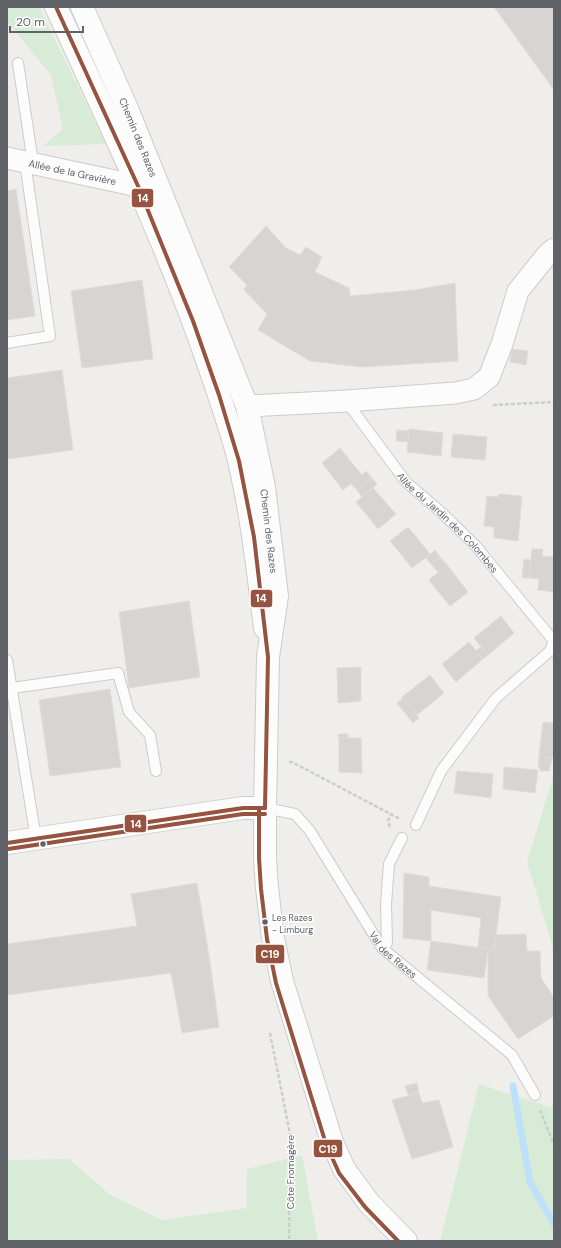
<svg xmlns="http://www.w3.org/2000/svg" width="561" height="1248" font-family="'DM Sans',sans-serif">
  <rect width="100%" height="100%" fill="#efeeea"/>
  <!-- green -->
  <g fill="#d8ebd6">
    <path d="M7,7H39L106,144L43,146L63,129L51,75L7,21Z"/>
    <path d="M554,774V951L527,862Z"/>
    <path d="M479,1084L552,1108L554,1101V1241H440Z"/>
    <path d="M302,1155L318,1241H7V1160L69,1159L109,1194L162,1220L247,1208V1169Z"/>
  </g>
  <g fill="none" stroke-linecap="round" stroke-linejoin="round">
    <!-- stream -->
    <path stroke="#bfe0f9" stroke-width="7" d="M513,1086L530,1182L554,1224"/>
  </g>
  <!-- building -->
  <g fill="#d6d5d3" stroke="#deddd9">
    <path d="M494,7H554V90Z"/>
    <path d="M16,189L35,316L7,320V191Z"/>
    <path d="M266,226L286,248L300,255L306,247L322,257L315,272L349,288L350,296L415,290L455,283L458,361L362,367L310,361L258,330L267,314L244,290L247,285L229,267Z"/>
    <path d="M142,280L153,359L82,368L71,291Z"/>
    <path d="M512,349L528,351L526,365L510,362Z"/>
    <path d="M62,370L73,450L7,459V378Z"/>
    <path d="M409,429L443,433L441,456L407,452Z"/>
    <path d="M397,430L409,431L408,442L396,441Z"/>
    <path d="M453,434L487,437L485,460L451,457Z"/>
    <path d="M340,448L362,475L343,490L322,463Z"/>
    <path d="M366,471L372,478L357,490L351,484Z"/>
    <path d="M372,478L377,484L362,497L357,490Z"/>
    <path d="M373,488L396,514L378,529L356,502Z"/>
    <path d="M499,494L522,496L518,541L494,538V527L484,526L487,496L498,497Z"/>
    <path d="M408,527L430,554L412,568L390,541Z"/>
    <path d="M532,549H543L542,556L554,557V592L538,590L539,579L529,578Z"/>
    <path d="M435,550L440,557L431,564L426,558Z"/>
    <path d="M440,557L447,565L438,572L431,564Z"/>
    <path d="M524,559L531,560L529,578H522Z"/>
    <path d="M447,565L468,592L450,606L429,580Z"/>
    <path d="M189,601L200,677L129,688L119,612Z"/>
    <path d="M501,616L514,633L488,655L474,638Z"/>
    <path d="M469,642L483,659L456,682L442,664Z"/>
    <path d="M481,647L488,655L483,659L476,651Z"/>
    <path d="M361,667V701L338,703L337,668Z"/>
    <path d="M430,675L444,693L417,715L402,697Z"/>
    <path d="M110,689L121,767L50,776L39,700Z"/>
    <path d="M403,698L419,718L413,723L397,703Z"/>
    <path d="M543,722L554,723V758L539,756Z"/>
    <path d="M338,734H348V738H339Z"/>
    <path d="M339,738H361L362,773L339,772Z"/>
    <path d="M539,756L552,758L549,771H541L538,766Z"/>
    <path d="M504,767L538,770L535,793L503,789Z"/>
    <path d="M457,771L493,774L491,798L454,793Z"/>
    <path d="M404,873L429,877V886L501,897L494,950L478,948L481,918L431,910V941L403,938Z"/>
    <path d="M197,883L210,962L219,1027L182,1033L171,973L7,995V944L137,926L131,894Z"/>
    <path d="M526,934L527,951H540L541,978L554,998V1016L518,1039L488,996V949L494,950L496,935Z"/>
    <path d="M431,941L488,949L484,978L427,970Z"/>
    <path d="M417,1083L419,1093L408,1095L405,1086Z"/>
    <path d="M419,1093L422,1103L439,1100L453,1147L412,1159L392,1100Z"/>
  </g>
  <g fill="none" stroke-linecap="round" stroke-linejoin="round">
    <defs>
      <g id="service">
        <path d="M18,63L33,163"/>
        <path d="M7,343L50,336L25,162"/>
        <path id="s1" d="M346,401L406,482L441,512L475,545L553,640"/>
        <path d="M7,660L36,839"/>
        <path d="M12,688L118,673L129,712L150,735L156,771"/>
        <path id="s2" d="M265,808L295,814L310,831L382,948L512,1055L535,1095"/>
        <path d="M416,825L441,771L496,698L550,651L554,640"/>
        <path d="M382,948L387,943L386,904L389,864L402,838"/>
      </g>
      <g id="minor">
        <path id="s3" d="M7,158L138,186"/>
        <path d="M247,406L346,401L455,393L474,389L489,377L502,344L518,291L547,255L554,249"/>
      </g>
      <g id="tertiary">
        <path d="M56,7C110,124 166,241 208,363C219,395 231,428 239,461C252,516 258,572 265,628"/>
        <path id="s4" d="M82,7L128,111L247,406L264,487L277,596L268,657L265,808V858L267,888L273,938L282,981L332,1142L344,1169L369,1203L406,1241"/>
        <path d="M7,843L243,808H265"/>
      </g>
    </defs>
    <!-- service casing -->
    <use href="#service" stroke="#cbcccc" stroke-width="12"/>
    <!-- minor casing -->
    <use href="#minor" stroke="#cbcccc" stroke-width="23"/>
    <!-- tertiary casing -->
    <use href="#tertiary" stroke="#cbcccc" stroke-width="24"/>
    <!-- path -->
    <g stroke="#cacfcc" stroke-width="2.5" stroke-dasharray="4 2" stroke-linecap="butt">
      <path d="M493,405L554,402"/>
      <path d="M289,762H292L400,819"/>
      <path d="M390,827L388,821L391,814"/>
      <path d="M270,1033L290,1134L289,1241"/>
      <path d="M540,1110L554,1145"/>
    </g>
    <!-- service -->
    <use href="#service" stroke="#fdfcfc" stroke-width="10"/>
    <!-- minor -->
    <use href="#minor" stroke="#fdfcfc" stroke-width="21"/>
    <!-- tertiary -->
    <use href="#tertiary" stroke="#fdfcfc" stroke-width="22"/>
    <defs>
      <g id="bus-1">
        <path d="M56,7L138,186L193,321L219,395L239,461L254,537L268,657L265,808"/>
        <path d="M7,843L243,808H265"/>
      </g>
      <g id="bus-2">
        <path d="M259,808V858L261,889L267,939L276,983L326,1144L339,1173L365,1207L398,1241"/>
        <path d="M8,849L243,814H265"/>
      </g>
    </defs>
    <!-- bus-1 casing -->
    <use href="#bus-1" stroke="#fff" stroke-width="7"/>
    <!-- bus-2 casing -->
    <use href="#bus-2" stroke="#fff" stroke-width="7"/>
    <!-- bus-1 -->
    <use href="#bus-1" stroke="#965340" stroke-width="4"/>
    <!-- bus-2 -->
    <use href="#bus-2" stroke="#965340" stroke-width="4"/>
  </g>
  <!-- markers -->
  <g fill="#5f6368" stroke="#fff" stroke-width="1.5">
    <circle cx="43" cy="844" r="3.5"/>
    <circle cx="265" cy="922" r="3.5"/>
  </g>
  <g text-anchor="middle" stroke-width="3" stroke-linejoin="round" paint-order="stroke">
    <!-- bus labels -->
    <g font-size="9" fill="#5f6368" stroke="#fff" text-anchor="start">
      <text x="272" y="921">Les Razes<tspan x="272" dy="12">- Limburg</tspan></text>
    </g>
    <!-- street labels -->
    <g font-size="10" fill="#5f6368" stroke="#fff">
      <text dy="4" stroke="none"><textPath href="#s4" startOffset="142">Chemin des Razes</textPath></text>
      <text dy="4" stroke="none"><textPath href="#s3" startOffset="67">Allée de la Gravière</textPath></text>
      <text dy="4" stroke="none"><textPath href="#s1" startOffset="159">Allée du Jardin des Colombes</textPath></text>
      <text dy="4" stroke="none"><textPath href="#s4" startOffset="559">Chemin des Razes</textPath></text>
      <text dy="4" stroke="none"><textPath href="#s2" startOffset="203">Val des Razes</textPath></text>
      <text transform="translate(290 1172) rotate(-90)" y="4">Côte Fromagère</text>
    </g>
  </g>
  <g stroke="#fff" stroke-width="1.5">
    <rect x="131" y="188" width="23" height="20" rx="4" fill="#965340"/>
    <rect x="250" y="589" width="23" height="19" rx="4" fill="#965340"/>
    <rect x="124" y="814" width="23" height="19" rx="4" fill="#965340"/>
    <rect x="255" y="944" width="30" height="20" rx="4" fill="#965340"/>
    <rect x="313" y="1139" width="30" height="19" rx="4" fill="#965340"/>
  </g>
  <g font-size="11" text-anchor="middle" font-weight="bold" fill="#fff">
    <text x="143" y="202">14</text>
    <text x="261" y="602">14</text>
    <text x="136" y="828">14</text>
    <text x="270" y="958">C19</text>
    <text x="328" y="1153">C19</text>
  </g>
  <!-- border -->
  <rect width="561" height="1248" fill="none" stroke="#5f6368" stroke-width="16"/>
  <!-- scale -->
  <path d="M10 26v6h73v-6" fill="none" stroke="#5f6368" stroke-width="2"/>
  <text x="16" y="26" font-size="12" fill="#5f6368" stroke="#ffffff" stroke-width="3" paint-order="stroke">20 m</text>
</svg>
